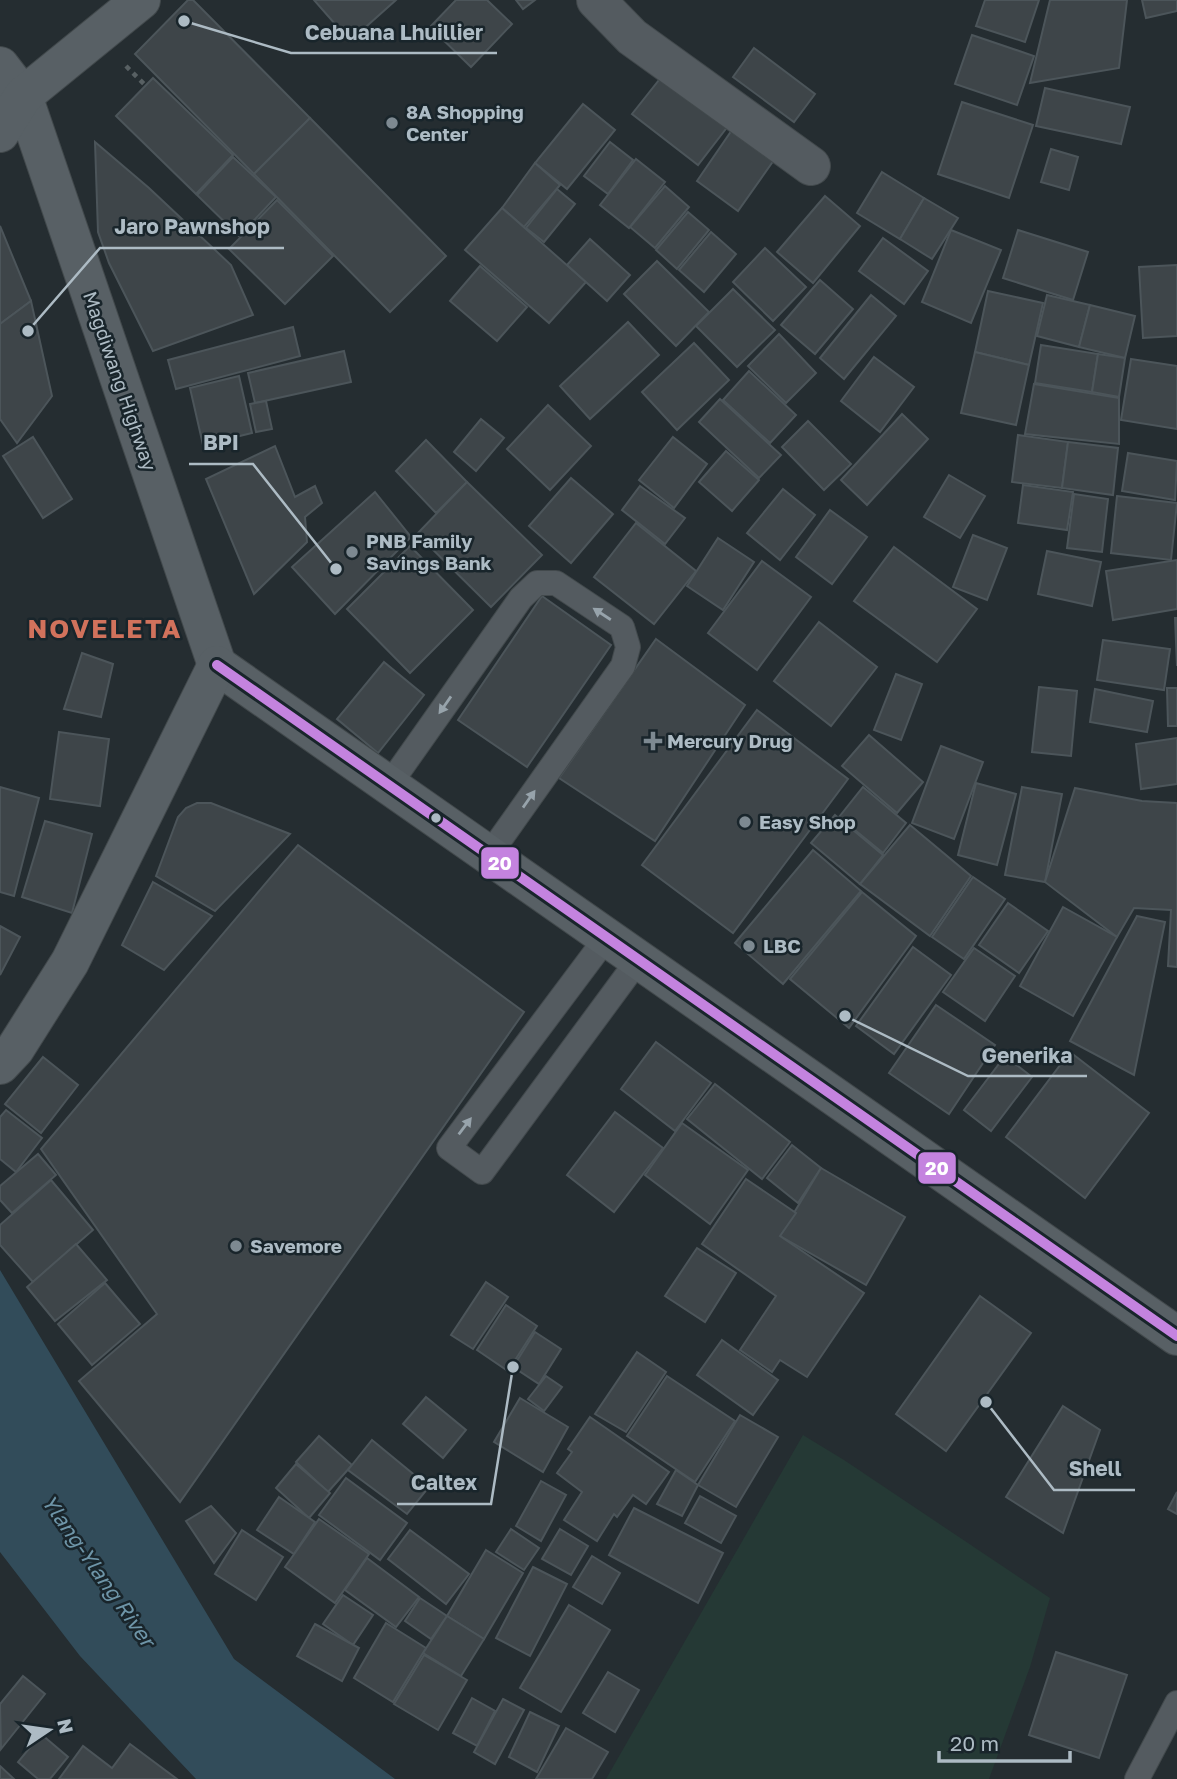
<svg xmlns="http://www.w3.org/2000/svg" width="1177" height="1779" font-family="'Golos Text',sans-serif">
  <rect width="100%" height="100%" fill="#252d31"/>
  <!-- green -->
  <path fill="#253935" d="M803,1435L844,1460L1050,1598L1030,1667L989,1779H606Z"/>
  <!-- water -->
  <path fill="#324c5a" d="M0,1270L234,1659L395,1779H196L80,1656L0,1552Z"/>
  <!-- building -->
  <g fill="#3e4549" stroke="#4c555a" stroke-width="2">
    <path d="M188,0H193L310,118L254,174L135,54Z"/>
    <path d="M314,0H396L350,41Z"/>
    <path d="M456,0H487L512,24L471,67L430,27Z"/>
    <path d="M516,0H535L523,9Z"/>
    <path d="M985,0H1039L1025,42L976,26Z"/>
    <path d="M1050,0H1127L1119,68L1030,83Z"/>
    <path d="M1142,0H1177V11L1146,18Z"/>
    <path d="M972,35L1034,56L1017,105L955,84Z"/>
    <path d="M754,48L815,94L794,122L733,77Z"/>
    <path d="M667,70L732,121L698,165L632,114Z"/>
    <path d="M153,78L233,155L196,194L116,116Z"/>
    <path d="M1045,88L1130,107L1121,144L1036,126Z"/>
    <path d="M962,102L1033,125L1009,198L938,174Z"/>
    <path d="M583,104L615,130L567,189L535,163Z"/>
    <path d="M310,118L446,256L390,312L254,174Z"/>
    <path d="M732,130L774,160L738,211L697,181Z"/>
    <path d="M95,142L149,188L231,265L253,315L153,351L109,263L98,232Z"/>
    <path d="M610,142L633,160L608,194L584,176Z"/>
    <path d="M1051,149L1078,157L1069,190L1041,182Z"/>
    <path d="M233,157L276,197L239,236L197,195Z"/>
    <path d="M636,159L665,182L629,228L600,205Z"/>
    <path d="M535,163L560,185L524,227L502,208Z"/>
    <path d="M882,172L924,198L900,239L857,213Z"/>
    <path d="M665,186L689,207L655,248L630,227Z"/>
    <path d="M557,189L575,204L544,242L526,228Z"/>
    <path d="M825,196L860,226L813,283L777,252Z"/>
    <path d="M924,198L958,218L932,259L900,239Z"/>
    <path d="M277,200L333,256L285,304L229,249Z"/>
    <path d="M502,208L586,282L549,323L465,250Z"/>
    <path d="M688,212L709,230L677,269L656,250Z"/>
    <path d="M0,226L31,301L0,324Z"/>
    <path d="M951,230L1001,250L971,323L922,302Z"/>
    <path d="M1018,230L1088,252L1073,300L1003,278Z"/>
    <path d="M711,232L736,254L704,292L679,270Z"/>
    <path d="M883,238L928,271L904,304L859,271Z"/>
    <path d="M590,239L630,275L607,301L567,265Z"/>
    <path d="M765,248L806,287L773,321L733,282Z"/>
    <path d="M657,261L709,312L676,346L624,294Z"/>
    <path d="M1177,265V336L1143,338L1139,267Z"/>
    <path d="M480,266L527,307L497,341L450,301Z"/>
    <path d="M820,280L853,309L815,354L781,325Z"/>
    <path d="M733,289L775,330L737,367L696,326Z"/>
    <path d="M988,291L1043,303L1029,365L975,352Z"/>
    <path d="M871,295L896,316L844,379L820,358Z"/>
    <path d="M1047,295L1090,305L1079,347L1037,336Z"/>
    <path d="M31,301L52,396L17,443L0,419V324Z"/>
    <path d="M1090,305L1135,316L1125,358L1079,347Z"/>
    <path d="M628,322L659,355L590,419L560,386Z"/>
    <path d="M293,327L300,356L176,389L168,360Z"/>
    <path d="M779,334L816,373L786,403L748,366Z"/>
    <path d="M694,343L729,380L677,430L642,392Z"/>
    <path d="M1041,345L1098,354L1092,392L1035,383Z"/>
    <path d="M344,351L351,382L255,403L248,373Z"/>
    <path d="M975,352L1029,365L1016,425L961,413Z"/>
    <path d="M1098,354L1125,358L1119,397L1092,392Z"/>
    <path d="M874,357L914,387L880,432L841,401Z"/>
    <path d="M1131,359L1177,366V429L1121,420Z"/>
    <path d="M749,371L796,415L770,443L723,400Z"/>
    <path d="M239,376L252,433L203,445L190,388Z"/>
    <path d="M1034,384L1119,398V444L1025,434Z"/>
    <path d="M720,399L781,455L759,478L699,422Z"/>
    <path d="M266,401L272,429L256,432L250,404Z"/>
    <path d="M548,405L591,446L550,490L507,449Z"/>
    <path d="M902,414L928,439L867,505L841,480Z"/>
    <path d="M481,419L504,438L476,471L454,452Z"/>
    <path d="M808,421L851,464L824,490L782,447Z"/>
    <path d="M1018,435L1068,442L1062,488L1012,482Z"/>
    <path d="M33,437L72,499L43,518L3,456Z"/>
    <path d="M673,437L707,464L674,508L639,480Z"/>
    <path d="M426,440L467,482L436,513L396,471Z"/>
    <path d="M1068,442L1118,448L1113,495L1062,488Z"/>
    <path d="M275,446L295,497L315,486L322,503L305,517L307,542L254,594L206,479Z"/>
    <path d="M726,451L759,480L732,511L699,482Z"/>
    <path d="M1128,453L1177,461L1175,500L1122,491Z"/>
    <path d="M949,475L985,496L960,538L924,517Z"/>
    <path d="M571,478L613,514L571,563L529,526Z"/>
    <path d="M467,482L542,555L491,607L417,534Z"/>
    <path d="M1023,485L1073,492L1067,530L1018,523Z"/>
    <path d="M640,486L685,518L665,544L622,510Z"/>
    <path d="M783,489L815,515L780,560L747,533Z"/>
    <path d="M375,492L411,537L335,614L292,567Z"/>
    <path d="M1074,494L1108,499L1102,552L1067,548Z"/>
    <path d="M1117,496L1177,503L1171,560L1111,553Z"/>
    <path d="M830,510L867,537L832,584L796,557Z"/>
    <path d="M636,523L696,571L654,624L594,577Z"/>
    <path d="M973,535L1007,548L987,600L953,587Z"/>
    <path d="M718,538L754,562L723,610L687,586Z"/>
    <path d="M410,546L473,610L410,673L347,609Z"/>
    <path d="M894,547L977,609L937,662L854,601Z"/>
    <path d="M1047,551L1101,562L1092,606L1038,594Z"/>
    <path d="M1177,560V609L1113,620L1106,571Z"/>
    <path d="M762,561L811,597L757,670L708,633Z"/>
    <path d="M542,596L611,645L527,767L458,720Z"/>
    <path d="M1175,618H1177V666Z"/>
    <path d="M819,622L877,667L831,726L774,681Z"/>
    <path d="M656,639L745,705L655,841L559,778Z"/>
    <path d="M1103,640L1170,649L1164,690L1097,680Z"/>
    <path d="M82,653L113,664L101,717L64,709Z"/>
    <path d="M384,662L424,695L378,753L337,719Z"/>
    <path d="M896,674L922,684L901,740L874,730Z"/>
    <path d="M1039,687L1077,691L1071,756L1032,752Z"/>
    <path d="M1167,688H1177V726H1168Z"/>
    <path d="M1095,689L1153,701L1147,732L1090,722Z"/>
    <path d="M757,710L848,779L733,933L642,865Z"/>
    <path d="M59,732L109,739L100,806L50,799Z"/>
    <path d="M869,735L923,782L897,813L842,766Z"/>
    <path d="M1177,738V784L1141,789L1136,744Z"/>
    <path d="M941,746L983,762L954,839L912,823Z"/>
    <path d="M976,783L1016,794L997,865L958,855Z"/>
    <path d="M0,787L39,798L14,896L0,892Z"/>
    <path d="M863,787L906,823L883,853L839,817Z"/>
    <path d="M1022,787L1062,794L1045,882L1005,875Z"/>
    <path d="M1075,788L1142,801L1177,803V967L1168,966L1171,910L1134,908L1117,937L1045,882Z"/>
    <path d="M197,803H211L290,834L215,911L156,876L178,817L186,808Z"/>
    <path d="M835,815L883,855L860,884L811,843Z"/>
    <path d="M45,821L92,834L72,913L22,897Z"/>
    <path d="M910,825L971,876L930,936L860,884Z"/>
    <path d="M298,845L524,1012L180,1502L79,1381L157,1314L41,1149Z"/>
    <path d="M813,850L861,891L783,984L735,943Z"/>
    <path d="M973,877L1005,899L964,959L932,937Z"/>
    <path d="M153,882L212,916L164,970L122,945Z"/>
    <path d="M862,892L916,936L849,1028L790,979Z"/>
    <path d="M1008,903L1048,931L1019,973L979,945Z"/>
    <path d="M1063,907L1117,937L1073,1016L1020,986Z"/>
    <path d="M1137,916L1165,922L1134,1075L1070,1041Z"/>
    <path d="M0,926L20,937L0,975Z"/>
    <path d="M913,947L951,975L894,1054L856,1026Z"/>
    <path d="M974,948L1015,976L985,1021L943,992Z"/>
    <path d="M936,1005L995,1045L949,1114L889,1073Z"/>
    <path d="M656,1042L711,1083L675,1131L621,1089Z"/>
    <path d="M1070,1052L1149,1113L1085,1198L1006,1137Z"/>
    <path d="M1005,1056L1032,1077L991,1131L964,1110Z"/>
    <path d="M43,1057L78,1085L41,1133L5,1104Z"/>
    <path d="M715,1084L790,1142L762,1179L687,1119Z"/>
    <path d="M6,1110L42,1138L16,1172L0,1159V1117Z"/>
    <path d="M615,1112L663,1148L614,1212L567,1175Z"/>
    <path d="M682,1123L748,1170L710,1224L645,1175Z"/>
    <path d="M792,1145L821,1168L798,1203L767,1178Z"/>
    <path d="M38,1154L56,1175L12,1213L0,1200V1186Z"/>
    <path d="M821,1168L905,1217L866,1285L780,1236Z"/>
    <path d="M746,1179L796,1213L780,1236L864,1293L807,1377L780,1360L772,1372L740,1350L776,1296L702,1244Z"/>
    <path d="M51,1180L93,1230L33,1282L0,1245V1225Z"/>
    <path d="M76,1244L107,1280L55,1321L27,1287Z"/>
    <path d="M697,1248L736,1273L705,1322L665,1296Z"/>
    <path d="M486,1282L508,1297L473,1349L451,1335Z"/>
    <path d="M105,1283L140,1324L92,1365L58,1324Z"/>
    <path d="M980,1296L1031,1333L946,1451L896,1414Z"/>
    <path d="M506,1305L537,1326L508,1371L477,1350Z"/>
    <path d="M535,1332L561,1349L539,1384L513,1367Z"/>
    <path d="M722,1340L778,1380L753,1415L697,1375Z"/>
    <path d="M637,1352L666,1372L626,1432L595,1414Z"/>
    <path d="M546,1376L562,1387L544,1411L528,1399Z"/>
    <path d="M667,1376L735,1421L695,1482L627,1436Z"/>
    <path d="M426,1397L466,1430L443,1458L403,1424Z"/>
    <path d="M520,1398L568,1427L543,1472L494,1442Z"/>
    <path d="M1063,1406L1100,1430L1063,1533L1006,1497Z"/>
    <path d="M740,1415L778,1437L736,1507L698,1485Z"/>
    <path d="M590,1417L669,1472L646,1504L633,1495L617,1517L614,1514L597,1541L564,1520L582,1492L557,1473L572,1452L568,1449Z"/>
    <path d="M319,1436L352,1465L328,1492L296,1462Z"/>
    <path d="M372,1440L429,1487L407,1514L348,1470Z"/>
    <path d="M296,1464L330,1493L309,1518L276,1488Z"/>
    <path d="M676,1470L698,1485L682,1516L657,1504Z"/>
    <path d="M346,1478L407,1523L380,1560L319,1515Z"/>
    <path d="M541,1481L566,1495L541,1541L516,1526Z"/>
    <path d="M1177,1492V1514L1168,1509Z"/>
    <path d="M700,1496L736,1516L721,1543L685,1523Z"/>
    <path d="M279,1497L315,1522L294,1554L257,1530Z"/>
    <path d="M211,1506L236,1533L214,1563L186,1521Z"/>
    <path d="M634,1508L723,1553L698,1603L609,1555Z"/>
    <path d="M319,1519L369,1554L335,1603L285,1567Z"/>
    <path d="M511,1529L539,1548L524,1570L496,1552Z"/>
    <path d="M560,1529L588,1546L571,1575L542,1559Z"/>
    <path d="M242,1530L283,1557L256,1600L215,1574Z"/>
    <path d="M410,1530L469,1574L446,1604L388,1559Z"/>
    <path d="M486,1550L523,1573L484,1639L447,1616Z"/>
    <path d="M592,1556L620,1573L602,1604L573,1587Z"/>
    <path d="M367,1558L419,1597L396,1627L345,1590Z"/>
    <path d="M533,1567L567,1584L530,1656L496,1638Z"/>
    <path d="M343,1595L373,1615L353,1645L323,1624Z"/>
    <path d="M420,1598L447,1616L431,1639L405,1621Z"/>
    <path d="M569,1605L610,1630L561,1712L520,1688Z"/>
    <path d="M447,1616L484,1639L461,1676L423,1653Z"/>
    <path d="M386,1623L426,1648L393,1702L354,1678Z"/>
    <path d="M315,1624L359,1648L342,1681L297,1656Z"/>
    <path d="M1056,1652L1127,1675L1099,1758L1029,1735Z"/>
    <path d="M424,1655L467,1680L438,1730L394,1704Z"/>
    <path d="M608,1672L639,1690L615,1732L583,1713Z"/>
    <path d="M23,1676L45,1694L1,1749L0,1704Z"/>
    <path d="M472,1698L495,1711L477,1746L453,1733Z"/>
    <path d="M503,1699L524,1710L495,1764L474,1752Z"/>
    <path d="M530,1712L559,1726L537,1772L509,1757Z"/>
    <path d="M566,1728L608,1752L592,1779H536Z"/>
    <path d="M41,1734L68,1757L50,1779H38L18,1762Z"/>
    <path d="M130,1744L177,1779H59L83,1746L112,1768Z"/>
    <path d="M0,1766L14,1779H0Z"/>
  </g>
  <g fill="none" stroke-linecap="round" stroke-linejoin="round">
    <defs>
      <g id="lane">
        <path d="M389,785L521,598L537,583H556L622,627L628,647L623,666L489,855"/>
        <path d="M607,937L449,1148L482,1172L639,959"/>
        <path d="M1137,1779L1177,1703"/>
      </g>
      <path id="street" d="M596,0L632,37L811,166"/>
      <g id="secondary">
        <path d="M0,66L23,96L217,665"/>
        <path d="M0,133L23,96L141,0"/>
        <path d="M217,665L1177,1336"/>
        <path d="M0,1065L15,1049L70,962L217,665"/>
      </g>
    </defs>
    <!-- lane casing -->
    <use href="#lane" stroke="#42494c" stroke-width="26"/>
    <!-- street casing -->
    <use href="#street" stroke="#42494c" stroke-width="40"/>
    <!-- secondary casing -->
    <use href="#secondary" stroke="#42494c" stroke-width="40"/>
    <!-- path -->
    <path stroke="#586063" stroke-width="4.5" stroke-dasharray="5 5" stroke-linecap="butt" d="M126,66L145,85"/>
    <!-- lane -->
    <use href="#lane" stroke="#545b60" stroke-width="24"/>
    <!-- street -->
    <use href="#street" stroke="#545b60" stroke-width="38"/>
    <!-- secondary -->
    <use href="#secondary" stroke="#586065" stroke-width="38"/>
    <defs>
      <path id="bus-1" d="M217,665L1177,1336"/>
    </defs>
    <!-- bus-1 casing -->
    <use href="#bus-1" stroke="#19252b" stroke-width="16"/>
    <!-- bus-1 -->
    <use href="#bus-1" stroke="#c483df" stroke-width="10"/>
  </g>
  <!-- one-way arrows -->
  <defs><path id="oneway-solid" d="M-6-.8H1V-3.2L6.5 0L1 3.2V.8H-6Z" transform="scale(1.75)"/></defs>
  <g fill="#97a3ab">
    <use href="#oneway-solid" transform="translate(602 614) rotate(-147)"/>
    <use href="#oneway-solid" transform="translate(445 705) rotate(125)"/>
    <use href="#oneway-solid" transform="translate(529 799) rotate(-55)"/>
    <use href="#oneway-solid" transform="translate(465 1126) rotate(-53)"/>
  </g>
  <!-- markers -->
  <g fill="#7d8991" stroke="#19252b" stroke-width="2.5">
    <circle cx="392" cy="123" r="7"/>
    <circle cx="352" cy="552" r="7"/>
    <path d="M649.5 730.5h7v7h7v7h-7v7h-7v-7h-7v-7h7z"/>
    <circle cx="745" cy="822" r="7"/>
    <circle cx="749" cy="946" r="7"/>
    <circle cx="236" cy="1246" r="7"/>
  </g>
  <circle fill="#adbbc4" stroke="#19252b" stroke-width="2.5" cx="436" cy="818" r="6"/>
  <g text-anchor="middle" stroke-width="5" stroke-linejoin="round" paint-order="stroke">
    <!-- poi labels -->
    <g font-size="19" font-weight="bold" fill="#adbbc4" stroke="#19252b" text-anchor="start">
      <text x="406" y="119">8A Shopping<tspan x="406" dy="22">Center</tspan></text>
      <text x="366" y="548">PNB Family<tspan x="366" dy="22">Savings Bank</tspan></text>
      <text x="667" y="748">Mercury Drug</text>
      <text x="759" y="829">Easy Shop</text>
      <text x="763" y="953">LBC</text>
      <text x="250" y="1253">Savemore</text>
    </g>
    <!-- street labels -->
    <g font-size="19" fill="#adbbc4" stroke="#19252b">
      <text transform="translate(120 381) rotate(71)" y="7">Magdiwang Highway</text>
    </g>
    <!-- water labels -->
    <g font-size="21" font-style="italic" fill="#6e95a8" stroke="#19252b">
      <text transform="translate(98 1571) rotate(55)" y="7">Ylang-Ylang River</text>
    </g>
    <!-- district labels -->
    <g font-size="26" font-weight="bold" letter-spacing="2" fill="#d1725c" stroke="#19252b">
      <text x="105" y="638">NOVELETA</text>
    </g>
  </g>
  <!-- callouts -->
  <path fill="none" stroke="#adbbc4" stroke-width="2.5" d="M184 21L291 53H497M28 331L100 248H284M336 569L253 464H189M845 1016L968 1076H1087M986 1402L1054 1490H1135M513 1367L491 1504H397"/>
  <g fill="#adbbc4" stroke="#19252b" stroke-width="2.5">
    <circle cx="184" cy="21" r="7"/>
    <circle cx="28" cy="331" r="7"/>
    <circle cx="336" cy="569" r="7"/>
    <circle cx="845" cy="1016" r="7"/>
    <circle cx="986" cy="1402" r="7"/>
    <circle cx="513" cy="1367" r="7"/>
  </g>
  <g font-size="21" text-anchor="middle" font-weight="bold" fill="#adbbc4" stroke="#19252b" stroke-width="5" stroke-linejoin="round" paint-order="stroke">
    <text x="394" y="40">Cebuana Lhuillier</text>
    <text x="192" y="234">Jaro Pawnshop</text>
    <text x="221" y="450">BPI</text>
    <text x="1027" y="1063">Generika</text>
    <text x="1095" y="1476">Shell</text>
    <text x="444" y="1490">Caltex</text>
  </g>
  <g stroke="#19252b" stroke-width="2.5">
    <rect x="480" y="846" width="40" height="34" rx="7" fill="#c483df"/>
    <rect x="917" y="1151" width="40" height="34" rx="7" fill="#c483df"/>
  </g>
  <g font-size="19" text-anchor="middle" font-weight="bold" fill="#fff">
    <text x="500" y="870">20</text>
    <text x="937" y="1175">20</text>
  </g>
  <!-- north arrow -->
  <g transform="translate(49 1730) rotate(77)" stroke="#19252b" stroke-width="5" paint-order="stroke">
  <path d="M0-5L12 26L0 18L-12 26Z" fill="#adbbc4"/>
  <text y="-10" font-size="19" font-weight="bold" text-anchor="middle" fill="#adbbc4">N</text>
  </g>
  <!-- scale -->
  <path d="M939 1751v10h131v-10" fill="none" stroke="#adbbc4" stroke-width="3.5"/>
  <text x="950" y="1751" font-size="21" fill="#adbbc4" stroke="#19252b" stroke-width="5" paint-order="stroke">20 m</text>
</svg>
